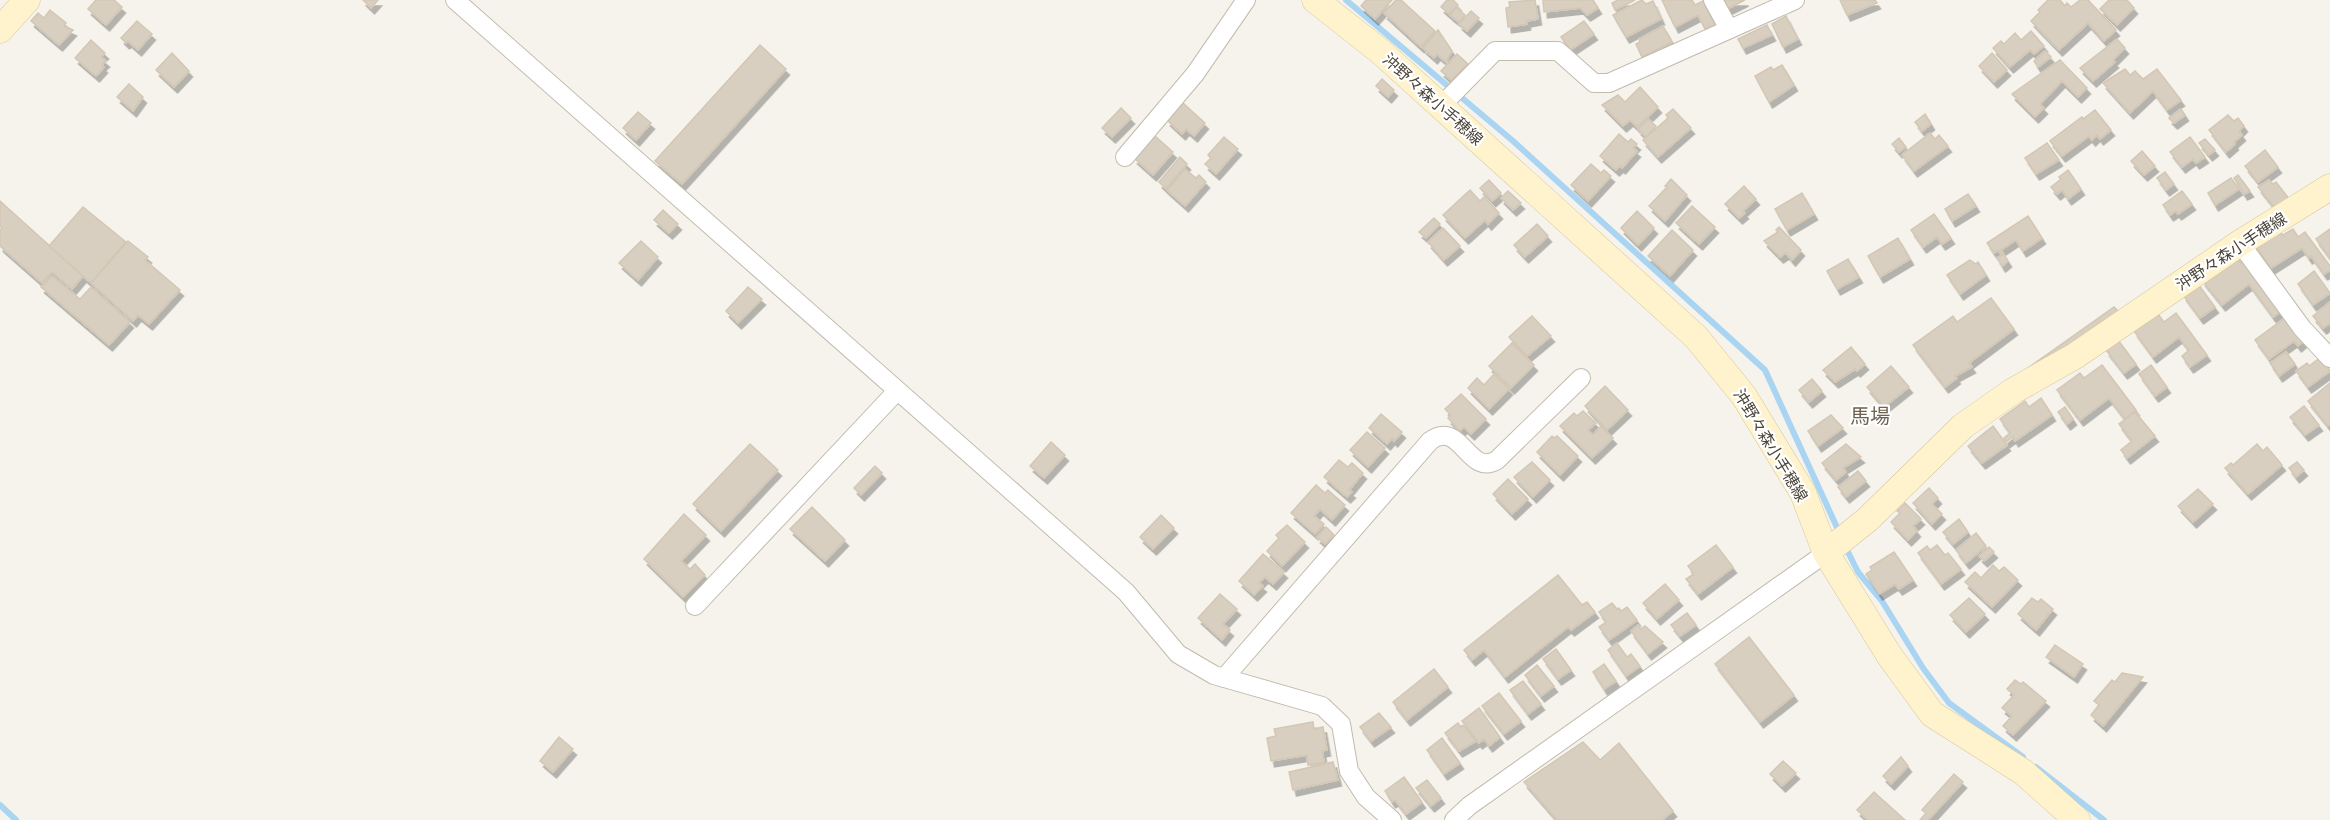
<svg xmlns="http://www.w3.org/2000/svg" width="2330" height="820" font-family="Mulish,'Noto Sans JP',sans-serif">
  <defs>
    <filter id="shadow"><feDropShadow dx="3.5" dy="6" stdDeviation="0" flood-color="#0004"/></filter>
  </defs>
  <rect width="100%" height="100%" fill="#f6f3ec"/>
  <g fill="none" stroke-linecap="round" stroke-linejoin="round">
    <!-- stream -->
    <g stroke="#a9d4f2" stroke-width="6">
      <path d="M1346,0L1513,141L1765,370L1840,534"/>
      <path d="M1845,546L1858,572L1882,601L1923,668L1949,703L2023,757"/>
      <path d="M2036,767L2104,820"/>
      <path d="M0,805L16,820"/>
    </g>
  </g>
  <!-- building -->
  <g fill="#d8cfc1" stroke="#d3c7b4" stroke-width="1.5" filter="url(#shadow)">
    <path d="M96,0H114L122,7L106,25L88,9Z"/>
    <path d="M363,0H378L371,8Z"/>
    <path d="M1366,0H1392L1375,19L1361,6Z"/>
    <path d="M1396,0H1401L1435,31L1421,47L1384,13Z"/>
    <path d="M1447,0H1453L1458,5L1449,14L1441,7Z"/>
    <path d="M1535,0L1538,19L1527,21V24L1508,27L1506,8L1510,7L1509,2Z"/>
    <path d="M1543,0H1593L1598,8L1587,15L1580,8L1544,12Z"/>
    <path d="M1618,0H1635L1615,10L1612,3Z"/>
    <path d="M1642,0L1646,4L1653,1L1661,19L1626,37L1613,15Z"/>
    <path d="M1662,0H1692L1695,5L1703,1L1715,25L1705,29L1698,15L1675,27Z"/>
    <path d="M1719,0H1745L1725,10Z"/>
    <path d="M1840,0H1875L1877,3L1847,15Z"/>
    <path d="M2048,0H2060L2065,6L2067,3L2071,7L2080,0H2088L2116,30L2104,41L2088,23L2059,50L2031,21L2040,12L2038,10Z"/>
    <path d="M2109,0H2127L2134,8L2117,25L2100,9Z"/>
    <path d="M1456,7L1465,15L1459,22L1450,15Z"/>
    <path d="M50,10L66,23L64,26L73,30L59,45L31,21L38,13L44,18Z"/>
    <path d="M1471,11L1479,18L1467,31L1459,24Z"/>
    <path d="M1786,16L1798,39L1783,47L1772,24Z"/>
    <path d="M137,21L152,34L138,50L128,41L126,43L121,38Z"/>
    <path d="M1584,21L1594,34L1570,50L1561,37Z"/>
    <path d="M1767,25L1772,35L1743,48L1738,39Z"/>
    <path d="M1663,26L1672,42L1642,57L1636,44L1640,42L1639,39Z"/>
    <path d="M1438,30L1452,51L1446,62L1437,54L1434,58L1423,48Z"/>
    <path d="M2031,31L2044,46L2034,54L2030,50L2010,67L1993,48L2001,41L2004,44L2015,33L2021,40Z"/>
    <path d="M2117,39L2125,48L2113,60L2115,62L2093,81L2080,68Z"/>
    <path d="M91,40L105,53L101,57L106,61L102,65L104,67L96,76L75,58Z"/>
    <path d="M760,45L786,69L682,184L655,161Z"/>
    <path d="M2045,51L2051,57L2038,67L2034,61Z"/>
    <path d="M172,53L189,71L174,87L156,70Z"/>
    <path d="M1992,53L2007,70L1994,82L1979,66Z"/>
    <path d="M1457,54L1468,64L1451,80L1441,71Z"/>
    <path d="M2060,60L2087,88L2078,97L2062,81L2040,104L2044,108L2035,117L2012,94Z"/>
    <path d="M1782,65L1794,85L1769,102L1755,76L1771,67L1773,70Z"/>
    <path d="M2125,69L2130,75L2135,71L2143,79L2157,69L2181,100L2167,110L2153,91L2130,113L2103,83Z"/>
    <path d="M1382,79L1394,90L1388,97L1376,86Z"/>
    <path d="M129,84L143,97L133,111L117,97Z"/>
    <path d="M1640,87L1658,107L1637,127L1630,120L1623,126L1602,105L1618,95L1625,102Z"/>
    <path d="M1183,103L1205,123L1194,136L1186,129L1182,134L1167,120Z"/>
    <path d="M1121,108L1131,118L1112,137L1102,128Z"/>
    <path d="M1673,109L1691,128L1658,157L1643,140L1668,118L1666,115Z"/>
    <path d="M2181,109L2185,115L2174,123L2169,118Z"/>
    <path d="M2095,110L2111,130L2100,139L2097,135L2092,140L2089,136L2062,156L2050,141L2082,117L2083,119Z"/>
    <path d="M638,112L651,123L636,140L623,128Z"/>
    <path d="M1925,114L1931,124L1922,131L1915,122Z"/>
    <path d="M2228,115L2234,121L2238,118L2244,126L2239,131L2242,135L2234,142L2235,144L2226,152L2209,130Z"/>
    <path d="M1648,119L1656,126L1646,137L1638,129Z"/>
    <path d="M1930,133L1935,139L1939,135L1948,146L1914,171L1902,155Z"/>
    <path d="M1619,134L1628,142L1631,139L1637,144L1633,148L1637,151L1622,168L1620,166L1616,170L1600,156Z"/>
    <path d="M1155,136L1173,152L1153,175L1134,158Z"/>
    <path d="M1224,137L1238,149L1216,174L1205,164L1211,158L1208,155Z"/>
    <path d="M2190,137L2205,157L2196,163L2193,159L2182,167L2170,152Z"/>
    <path d="M1899,138L1906,147L1899,152L1892,144Z"/>
    <path d="M2205,139L2215,150L2209,155L2199,143Z"/>
    <path d="M2047,143L2059,160L2036,174L2025,158Z"/>
    <path d="M2265,150L2278,167L2258,182L2245,166Z"/>
    <path d="M2142,151L2155,166L2144,175L2131,161Z"/>
    <path d="M1180,157L1187,164L1166,189L1159,182Z"/>
    <path d="M1591,164L1601,173L1604,170L1611,176L1588,201L1571,185Z"/>
    <path d="M1185,169L1196,178L1199,175L1206,182L1185,206L1167,190Z"/>
    <path d="M2068,170L2081,189L2068,199L2062,190L2057,194L2051,187L2061,179L2059,177Z"/>
    <path d="M2165,172L2174,184L2166,190L2157,178Z"/>
    <path d="M2238,175L2250,191L2244,194L2234,178Z"/>
    <path d="M2231,178L2239,189L2215,205L2208,193Z"/>
    <path d="M1671,179L1687,195L1665,221L1649,206L1667,187L1665,186Z"/>
    <path d="M1489,180L1501,193L1492,201L1480,188Z"/>
    <path d="M2269,180L2273,184L2276,182L2290,200L2277,211L2258,187Z"/>
    <path d="M1744,186L1756,199L1743,211L1745,213L1739,218L1725,204Z"/>
    <path d="M1470,190L1480,201L1484,197L1499,213L1488,224L1485,220L1465,238L1443,215Z"/>
    <path d="M1508,191L1521,203L1513,210L1501,198Z"/>
    <path d="M2182,191L2192,204L2178,214L2176,211L2170,215L2163,205Z"/>
    <path d="M1802,193L1814,214L1787,230L1775,209Z"/>
    <path d="M1968,194L1976,206L1952,221L1945,209Z"/>
    <path d="M0,201L83,276L72,289L52,272L42,283L0,246V230L2,228L0,226Z"/>
    <path d="M1692,206L1715,227L1699,244L1676,223Z"/>
    <path d="M83,207L126,242L91,283L49,246Z"/>
    <path d="M663,210L678,224L669,233L654,220Z"/>
    <path d="M1637,211L1654,228L1638,245L1621,228Z"/>
    <path d="M1934,214L1951,238L1942,244L1937,237L1923,247L1911,230Z"/>
    <path d="M2028,216L2042,238L2023,251L2016,240L2001,250L2008,261L2002,266L1997,258L2002,255L1998,250L1994,253L1987,243Z"/>
    <path d="M1434,218L1440,224L1426,238L1419,232Z"/>
    <path d="M1537,224L1548,236L1525,257L1514,245Z"/>
    <path d="M1779,227L1801,250L1792,260L1786,253L1780,257L1764,241L1778,232L1776,230Z"/>
    <path d="M1443,228L1460,246L1444,260L1428,242Z"/>
    <path d="M2293,229L2298,237L2305,232L2330,266V270L2324,274L2311,256L2309,258L2302,248L2271,268L2257,248L2280,232L2283,235Z"/>
    <path d="M2330,229V258L2316,239Z"/>
    <path d="M1672,230L1693,250L1670,276L1648,256Z"/>
    <path d="M1898,238L1910,259L1880,277L1868,256Z"/>
    <path d="M128,241L148,257L145,260L180,290L149,324L138,315L133,321L91,283Z"/>
    <path d="M641,241L658,257L638,280L619,263Z"/>
    <path d="M2235,254L2241,263L2250,255L2287,307L2273,317L2249,284L2222,305L2202,280Z"/>
    <path d="M1848,259L1859,277L1837,289L1827,271Z"/>
    <path d="M1970,260L1976,264L1978,262L1986,275L1960,294L1947,275Z"/>
    <path d="M2314,271L2330,293L2313,305L2298,284Z"/>
    <path d="M52,276L80,299L91,287L130,322L109,345L41,287Z"/>
    <path d="M2198,284L2215,307L2200,318L2183,295Z"/>
    <path d="M748,287L762,299L738,323L726,311Z"/>
    <path d="M1991,298L2014,329L1969,363L1972,367L1955,376L1957,378L1945,387L1913,345L1953,316L1957,322Z"/>
    <path d="M2330,302V323L2323,328L2313,316Z"/>
    <path d="M2114,307L2118,311L2082,338L2018,375Z"/>
    <path d="M2176,313L2207,355L2190,367L2182,356L2189,350L2179,337L2153,357L2134,331L2158,314L2164,322Z"/>
    <path d="M2289,315L2306,339L2298,346L2294,341L2269,359L2255,340Z"/>
    <path d="M1532,316L1551,336L1527,356L1509,337Z"/>
    <path d="M2118,340L2136,364L2124,373L2106,350Z"/>
    <path d="M1512,343L1534,365L1511,388L1489,366Z"/>
    <path d="M1851,347L1865,364L1857,371L1855,369L1835,382L1823,370Z"/>
    <path d="M2286,352L2295,364L2279,376L2270,363Z"/>
    <path d="M2321,357L2330,371L2308,387L2296,371L2307,363L2309,366Z"/>
    <path d="M2102,365L2136,410L2125,419L2109,398L2080,420L2057,390L2080,373L2084,378Z"/>
    <path d="M2151,365L2167,387L2155,396L2139,374Z"/>
    <path d="M1891,366L1909,387L1884,407L1867,387Z"/>
    <path d="M1494,374L1509,389L1489,409L1468,388L1477,378L1484,385Z"/>
    <path d="M1812,379L1822,391L1809,402L1799,390Z"/>
    <path d="M2330,383V424L2328,426L2308,401Z"/>
    <path d="M1605,386L1628,410L1607,430L1585,406Z"/>
    <path d="M1461,394L1486,419L1471,434L1464,427L1460,431L1448,418L1451,415L1445,409Z"/>
    <path d="M2041,398L2052,415L2015,441L2013,437L2006,442L2004,438L2010,433L2000,419L2025,401L2029,407Z"/>
    <path d="M2304,406L2319,425L2305,435L2290,417Z"/>
    <path d="M2065,407L2073,419L2067,424L2058,412Z"/>
    <path d="M1583,411L1596,423L1588,430L1593,435L1601,426L1613,438L1592,458L1560,426L1574,413L1577,416Z"/>
    <path d="M2135,412L2155,436L2127,458L2121,450L2132,441L2119,424Z"/>
    <path d="M1381,414L1402,432L1394,441L1392,438L1387,444L1369,428Z"/>
    <path d="M1831,415L1843,428L1818,446L1808,431Z"/>
    <path d="M1993,426L2007,445L1982,463L1968,446Z"/>
    <path d="M1367,432L1385,448L1368,467L1350,450Z"/>
    <path d="M1552,436L1554,438L1557,436L1578,456L1560,475L1537,452Z"/>
    <path d="M1051,442L1065,455L1044,478L1030,466Z"/>
    <path d="M750,444L778,470L721,531L693,504Z"/>
    <path d="M1846,444L1861,457L1843,468L1846,472L1836,480L1822,463Z"/>
    <path d="M2257,444L2263,451L2267,447L2282,465L2248,494L2225,468L2231,463L2233,465Z"/>
    <path d="M1339,460L1348,467L1352,463L1363,473L1349,490L1352,492L1347,497L1324,477Z"/>
    <path d="M1532,462L1550,480L1533,497L1514,477Z"/>
    <path d="M2297,462L2304,470L2296,477L2289,468Z"/>
    <path d="M875,466L882,473L861,495L854,488Z"/>
    <path d="M1858,471L1866,481L1846,497L1838,487Z"/>
    <path d="M1508,479L1528,499L1512,514L1493,494Z"/>
    <path d="M1316,485L1325,493L1328,490L1345,505L1332,520L1320,509L1314,516L1324,524L1315,534L1291,513Z"/>
    <path d="M1929,488L1938,498L1932,504L1942,514L1932,524L1913,503Z"/>
    <path d="M2198,489L2213,504L2193,522L2178,506Z"/>
    <path d="M1905,503L1921,519L1913,526L1917,531L1908,540L1891,522L1900,513L1897,511Z"/>
    <path d="M812,507L845,540L825,561L790,529Z"/>
    <path d="M684,514L706,535L681,561L690,569L695,564L705,575L683,597L644,559Z"/>
    <path d="M1161,515L1174,528L1153,549L1140,537Z"/>
    <path d="M1959,519L1968,532L1953,544L1943,532Z"/>
    <path d="M1287,525L1305,542L1282,566L1267,551L1279,538L1276,535Z"/>
    <path d="M1326,527L1334,535L1325,544L1317,537Z"/>
    <path d="M1976,533L1986,546L1966,563L1956,550Z"/>
    <path d="M1716,545L1733,567L1698,594L1686,579L1694,574L1688,566Z"/>
    <path d="M1937,545L1945,555L1948,553L1961,569L1941,584L1918,553L1927,546L1930,550Z"/>
    <path d="M1989,547L1994,552L1984,561L1979,556Z"/>
    <path d="M1894,552L1913,580L1899,589L1895,584L1879,594L1866,574L1872,570L1870,567Z"/>
    <path d="M1263,554L1284,572L1273,584L1265,577L1259,583L1263,586L1254,595L1239,581Z"/>
    <path d="M1993,565L1999,571L2004,567L2018,580L1992,607L1965,582L1975,572L1981,578Z"/>
    <path d="M1558,575L1582,605L1587,602L1595,612L1571,630L1568,627L1505,677L1484,650L1472,660L1464,650Z"/>
    <path d="M1665,584L1679,600L1657,619L1643,603Z"/>
    <path d="M1220,594L1237,609L1223,624L1230,630L1222,640L1198,618Z"/>
    <path d="M1969,598L1985,614L1966,632L1950,615Z"/>
    <path d="M2032,598L2038,602L2041,599L2053,609L2036,630L2018,614Z"/>
    <path d="M1612,603L1617,609L1619,608L1621,611L1627,607L1637,620L1609,640L1599,627L1606,622L1599,612Z"/>
    <path d="M1687,613L1696,625L1680,636L1671,625Z"/>
    <path d="M1638,625L1641,629L1645,626L1663,642L1648,654L1631,631Z"/>
    <path d="M1749,637L1794,695L1760,722L1715,664Z"/>
    <path d="M1617,643L1627,657L1631,654L1640,666L1626,676L1608,650Z"/>
    <path d="M2055,645L2083,664L2074,677L2046,657Z"/>
    <path d="M1556,649L1571,670L1558,679L1543,659Z"/>
    <path d="M1604,664L1616,681L1604,689L1593,672Z"/>
    <path d="M1537,665L1554,686L1541,696L1525,675Z"/>
    <path d="M1434,669L1448,687L1407,720L1393,702Z"/>
    <path d="M2122,673L2143,677L2103,726L2091,715L2099,705L2094,701L2112,680L2115,682Z"/>
    <path d="M2015,680L2021,684L2023,682L2046,701L2013,735L2003,726L2012,716L2002,708L2014,695L2007,689Z"/>
    <path d="M1523,681L1541,704L1528,714L1510,690Z"/>
    <path d="M1499,693L1521,721L1504,734L1482,706Z"/>
    <path d="M1479,708L1500,737L1489,746L1484,739L1479,743L1462,721Z"/>
    <path d="M1379,713L1391,727L1371,741L1360,727Z"/>
    <path d="M1313,722L1314,729L1323,727L1327,750L1322,751L1324,762L1308,765L1307,755L1271,761L1267,738L1276,736L1274,729Z"/>
    <path d="M1458,723L1461,727L1463,725L1476,741L1459,751L1445,733Z"/>
    <path d="M559,737L573,749L553,772L540,761Z"/>
    <path d="M1442,738L1460,763L1444,774L1427,750Z"/>
    <path d="M1583,742L1600,760L1619,743L1673,811L1662,820H1557L1524,782Z"/>
    <path d="M1901,757L1908,766L1891,784L1883,776Z"/>
    <path d="M1783,761L1796,773L1782,786L1770,774Z"/>
    <path d="M1333,762L1338,780L1293,790L1289,772Z"/>
    <path d="M1954,774L1963,782L1928,820H1920L1926,813L1922,810Z"/>
    <path d="M1404,777L1422,802L1406,814L1395,800L1392,802L1385,791Z"/>
    <path d="M1427,780L1441,798L1431,806L1416,788Z"/>
    <path d="M1874,792L1905,820H1868L1857,810Z"/>
  </g>
  <g fill="none" stroke-linecap="round" stroke-linejoin="round">
    <defs>
      <g id="street">
        <path d="M455,0L1126,592L1178,654L1214,675L1322,706L1341,724L1349,771L1366,797L1392,820"/>
        <path d="M1713,0L1729,29"/>
        <path d="M1441,106L1495,51H1558L1594,83H1609L1795,0"/>
        <path d="M1125,157L1195,74L1246,0"/>
        <path d="M2240,243L2302,328L2330,358"/>
        <path d="M695,606L897,391"/>
        <path d="M1224,678L1430,441C1461,418 1468,478 1497,460L1581,378"/>
        <path d="M1454,820L1469,806L1826,553"/>
      </g>
      <g id="secondary">
        <path d="M1315,0L1381,52L1696,337L1744,396L1803,493L1826,553L1889,655L1932,714L2023,772L2077,820"/>
        <path d="M0,30L27,0"/>
        <path d="M1826,553L1868,519L1963,426L2013,391L2075,356L2240,243L2330,187"/>
      </g>
    </defs>
    <!-- street casing -->
    <use href="#street" stroke="#c2bbae" stroke-width="20"/>
    <!-- secondary casing -->
    <use href="#secondary" stroke="#d6c79b" stroke-width="27"/>
    <!-- street -->
    <use href="#street" stroke="#fff" stroke-width="18"/>
    <!-- secondary -->
    <use href="#secondary" stroke="#fff3cd" stroke-width="26"/>
  </g>
  <g text-anchor="middle" stroke-width="4.5" stroke-linejoin="round" paint-order="stroke">
    <!-- street labels -->
    <g font-size="16" fill="#4b4439" stroke="#fff">
      <text transform="translate(1433 99) rotate(42)" y="6">沖野々森小手穂線</text>
      <text transform="translate(2231 251) rotate(-33)" y="6">沖野々森小手穂線</text>
      <text transform="translate(1771 445) rotate(59)" y="6">沖野々森小手穂線</text>
    </g>
    <!-- quarter labels -->
    <g font-size="20" fill="#6e6250" stroke="#fff">
      <text x="1870" y="423">馬場</text>
    </g>
  </g>
</svg>
